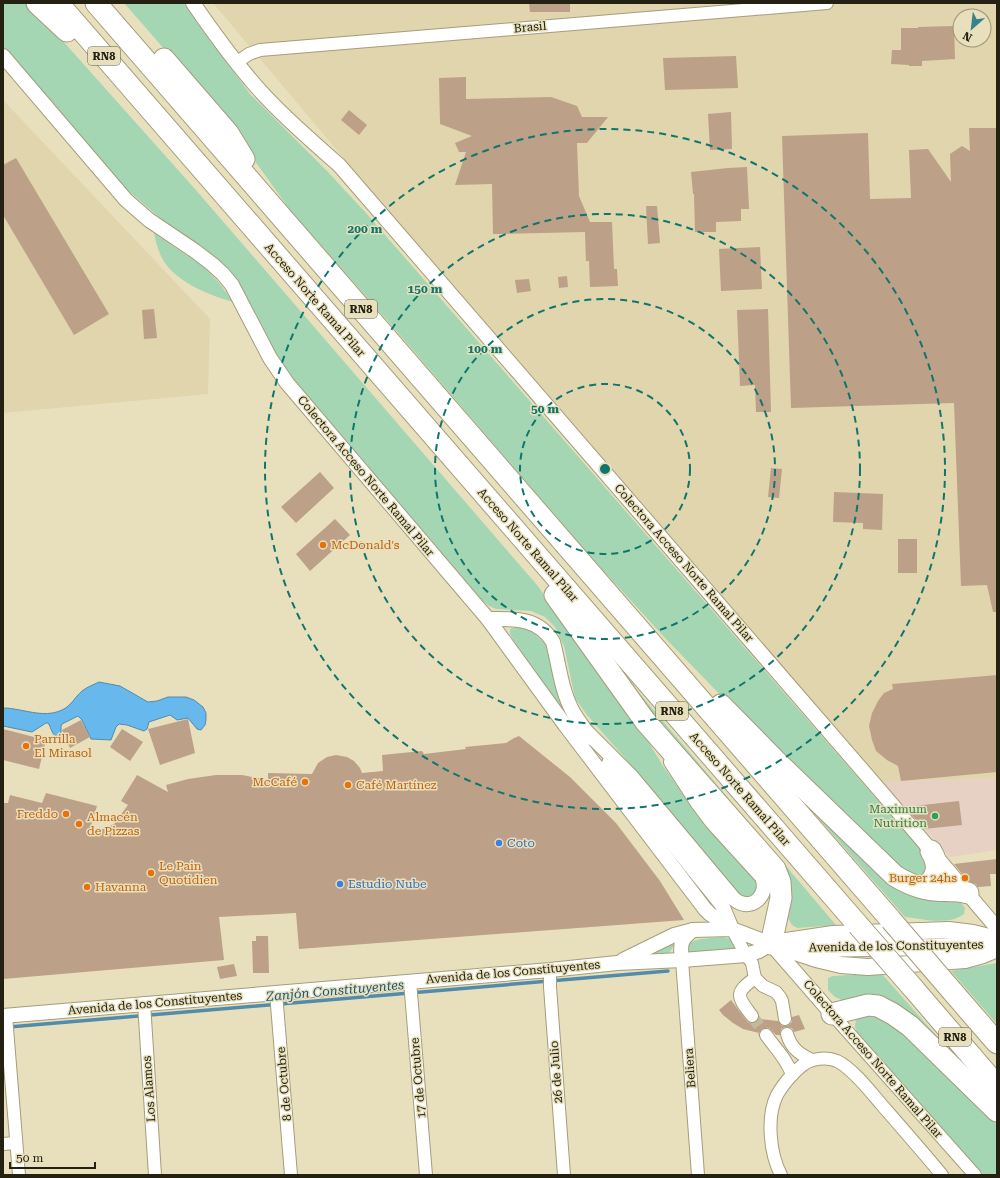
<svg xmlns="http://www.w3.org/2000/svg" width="1000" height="1178" font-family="'Roboto Serif',serif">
  <rect width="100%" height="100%" fill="#e8e0bd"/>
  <!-- commercial -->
  <path fill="#e7d1c5" d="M997,778V850L950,857L881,782Z"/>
  <!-- built -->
  <g fill="#e0d5ac" fill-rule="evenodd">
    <path d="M213,3H997V778L881,782L739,627ZM960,16H984V40H960Z"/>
    <path d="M3,100L210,319L208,394L3,413Z"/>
  </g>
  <!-- green -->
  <g fill="#a4d6b4">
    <path d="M3,3H29L195,189L537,585L636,721L663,766L689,803L714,834L757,882L759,888C754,896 749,896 741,897L710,862L624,757L587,715L575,698L564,646L555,627L545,617L531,611L496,609L489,606L482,600L283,367L230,273L212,255L167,224L124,187L3,46Z"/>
    <path d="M124,3H184L250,94L328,172L366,213L921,850L929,869L920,879L910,877L765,741L667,640L588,554L394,328L293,214L237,136L194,83Z"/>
    <path d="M154,233L204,267L220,284L233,302C211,296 184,285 168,267C160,258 156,244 154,233Z"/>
    <path d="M517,627L532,631L546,645L550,661L555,685L563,705L570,719L566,715L520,652L510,634V629Z"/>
    <path d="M623,674L836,925L797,928L792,925L788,918L792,895L788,880L668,742Z"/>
    <path d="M779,773L855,847L960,901L965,908L964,914C948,926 924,919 905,917Z"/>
    <path d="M723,937L730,939L736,949L689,952L686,949L690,942L701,939Z"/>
    <path d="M677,941L669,953L646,955Z"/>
    <path d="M997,963V1024L951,971Z"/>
    <path d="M881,973L997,1104L903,1015L846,1002L835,997L828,990V978L833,976Z"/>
    <path d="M871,1010L930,1054L997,1124V1175H980L859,1039L855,1027L856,1019Z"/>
  </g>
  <!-- water -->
  <path fill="#67b8ec" stroke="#538bab" d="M99,682L120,686L148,702L157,701L168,697H186L194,700L203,707L206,713V720L205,725L201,730L197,729L188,718L177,720L170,715L149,722L147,729L144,731L127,725L119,724L116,727L111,740L91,739L82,720L78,716L62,724L61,726V735L59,737C51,736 52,728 48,723H46L32,732L3,726V708C22,708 43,719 62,710C71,706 75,697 82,691C87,687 93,685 99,682Z"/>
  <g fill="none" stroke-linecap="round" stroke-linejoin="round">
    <!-- stream -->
    <path stroke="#538bab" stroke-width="3.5" d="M9,1027L668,971"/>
  </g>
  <!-- building -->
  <g fill="#bca088">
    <path d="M529,3H570V12H530Z"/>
    <path d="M954,26L955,59L922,61V66H909V65L891,64L892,50H901V28H918V27Z"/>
    <path d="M736,56L738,88L665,90L663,58Z"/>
    <path d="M466,77V99L551,97L577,106L582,117H608L587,143H577L579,196L590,222H612L614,269H617L618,286L590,287L589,261H586L585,232L493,234L492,184L455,185L466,152H459L455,143L472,136L440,124L439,78Z"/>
    <path d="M349,110L367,125L359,135L341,120Z"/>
    <path d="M731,112L732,149L710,150L708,114Z"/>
    <path d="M969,128H997V612H993L987,585L961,586L954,403L791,408L782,136L868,133L870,199L911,198L909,150L928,149L951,182L950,154L962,146L970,151Z"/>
    <path d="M16,158L109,314L74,335L3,215V165Z"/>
    <path d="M747,167L749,209H741V221L716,222V232H695L694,194H693L691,172L728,168Z"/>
    <path d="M646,206H657L660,243L648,244Z"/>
    <path d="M760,247L762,289L721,291L719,249Z"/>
    <path d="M567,276L568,287L559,288L558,277Z"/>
    <path d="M529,279L531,291L517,293L515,280Z"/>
    <path d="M154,309L157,338L144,339L142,310Z"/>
    <path d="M768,309L771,412H756L755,385L740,386L737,310Z"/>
    <path d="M771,468L782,469L779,498L768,497Z"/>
    <path d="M320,472L334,488L296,523L281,507Z"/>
    <path d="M834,492L883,494L882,530L863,529V523L833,522Z"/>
    <path d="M335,519L350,535L310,571L296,554Z"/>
    <rect x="898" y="539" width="19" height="34"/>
    <path d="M997,675V772L901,781L898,766L887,760L876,751L872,740L869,726L872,713L878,701L884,693L893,689L892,684Z"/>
    <path d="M188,719L195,753L160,765L148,729Z"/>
    <path d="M81,720L90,737L70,748L62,730Z"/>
    <path d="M3,729L46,740L39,769L3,760Z"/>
    <path d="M122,729L143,742L130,761L110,747Z"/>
    <path d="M519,736L570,777L616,823L660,881L684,920L299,949L296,913L219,917L224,960L3,979V803H8L10,795L42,803L46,793L97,806L88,836L114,824L128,805L121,801L137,775L168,792L166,785L188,779L216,775H242L268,780V773L312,774L318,763L327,757L336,755L347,757L354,761L360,768L362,773L383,771L382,755L422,751L424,754L466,749L465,747L506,743L514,738Z"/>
    <path d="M959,801L962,825L924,829L905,807Z"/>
    <path d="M997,859V874H990L991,886L978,887L976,884L968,881L954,864Z"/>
    <path d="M256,936H268L269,973H253L252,941H256Z"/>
    <path d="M234,964L237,976L220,979L217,967Z"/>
    <path d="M731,1000L746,1020L749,1023L756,1022L759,1019L778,1021L782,1026H786L789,1025L792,1022V1017L799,1015L805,1029L794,1032L792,1028L785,1027L781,1029L780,1035H776L769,1028L762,1029L759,1033L743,1029L733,1023L723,1015L719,1010Z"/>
  </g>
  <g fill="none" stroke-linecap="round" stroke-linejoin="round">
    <!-- minor-tunnel -->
    <path stroke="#c1ba9b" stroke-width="12" stroke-dasharray="12 6" stroke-linecap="butt" d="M752,1016L766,1035"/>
    <defs>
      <g id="minor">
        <path d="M237,62L249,54L260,50L827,3"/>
        <path d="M732,929L746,955L752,963L755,978L763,986L776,992L780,997L782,1001L785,1019"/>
        <path d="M682,960L698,1175"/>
        <path d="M550,970V987L564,1175"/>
        <path d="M410,981L426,1175"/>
        <path d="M276,993L291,1175"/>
        <path d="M144,1003L155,1175"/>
        <path d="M832,1014L975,1175"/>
        <path d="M6,1016L19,1175"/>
        <path d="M752,1016C738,997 733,994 755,978"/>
        <path d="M787,1034C791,1048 799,1054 812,1060"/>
        <path d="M766,1035C775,1048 787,1059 792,1075"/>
        <path d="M3,1144L15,1143"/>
        <path d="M781,1175C770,1154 766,1117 777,1095C783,1084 801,1062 813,1060C821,1058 830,1058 837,1061C852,1068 870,1091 881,1104C901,1127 922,1151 942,1175"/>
      </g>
      <g id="tertiary">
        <path d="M193,3C215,35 238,67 264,95C287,120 313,142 339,165L883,794L997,928"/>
        <path d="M3,56L126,200L149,220L195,251L212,264L223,274L232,285L270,358L287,383L488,619L565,725L705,909L710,914L732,929"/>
        <path d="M488,619C514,619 538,617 553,642C559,665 561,689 572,710C577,720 585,729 591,738"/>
        <path d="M587,732L631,776L734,899C750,913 770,896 762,877L712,822L697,802L671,762"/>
        <path d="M609,763L618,776L722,905L732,929"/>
        <path d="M623,960L674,935L693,930L732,929L771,944L832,1014"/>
        <path d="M682,960C680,944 680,940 693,930"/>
        <path d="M3,1016L550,970L617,963L682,960L746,955L759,951L771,944"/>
      </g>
      <g id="secondary">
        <path d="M773,943L833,934L949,930L973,933L997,939"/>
        <path d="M771,944L816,959L841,965L868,967L965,960L983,955L997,949"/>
        <path d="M800,948L812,949L932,947L995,944"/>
      </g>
      <g id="motorway">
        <path d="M37,3L67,31"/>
        <path d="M58,3L858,925"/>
        <path d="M96,3L891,920"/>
        <path d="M164,59L228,133L244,159"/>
        <path d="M555,595L645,721L775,869L780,882L781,898L771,944"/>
        <path d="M721,705L776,761L895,876C905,882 916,887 927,889C941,892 954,889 968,893"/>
        <path d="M923,888C938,878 940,866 931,851"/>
        <path d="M913,988L997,1086"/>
        <path d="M952,991L997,1043"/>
        <path d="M832,1014L868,1005L878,1006L893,1014L910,1026L997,1111"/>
      </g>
    </defs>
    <!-- minor casing -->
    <use href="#minor" stroke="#a49d7b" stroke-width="14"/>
    <!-- tertiary casing -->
    <use href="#tertiary" stroke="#a49d7b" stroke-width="16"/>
    <!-- secondary casing -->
    <use href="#secondary" stroke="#a49d7b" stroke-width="18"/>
    <!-- motorway casing -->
    <use href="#motorway" stroke="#a49d7b" stroke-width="23"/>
    <!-- minor -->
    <use href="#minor" stroke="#fff" stroke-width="12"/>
    <!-- tertiary -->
    <use href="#tertiary" stroke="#fff" stroke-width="14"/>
    <!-- secondary -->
    <use href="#secondary" stroke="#fff" stroke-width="16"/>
    <!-- motorway -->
    <use href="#motorway" stroke="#fff" stroke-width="21"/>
    <defs>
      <g id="motorway-bridge">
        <path d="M891,920L952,991"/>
        <path d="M858,925L913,988"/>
      </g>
    </defs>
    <!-- motorway-bridge casing -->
    <use href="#motorway-bridge" stroke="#a49d7b" stroke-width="23" stroke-linecap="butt"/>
    <!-- motorway-bridge -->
    <use href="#motorway-bridge" stroke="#fff" stroke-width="21"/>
  </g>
  <!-- distance rings -->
  <g fill="none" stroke="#0f766e" stroke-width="2" stroke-dasharray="7 5">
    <circle cx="605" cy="469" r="85"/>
    <circle cx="605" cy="469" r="170"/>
    <circle cx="605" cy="469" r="255"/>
    <circle cx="605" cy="469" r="340"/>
  </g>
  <!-- markers -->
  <g fill="#e8710a" stroke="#e8e0bd" stroke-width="1.5">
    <circle cx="323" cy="545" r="4"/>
    <circle cx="26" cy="746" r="4"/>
    <circle cx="305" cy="782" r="4"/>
    <circle cx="348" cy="785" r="4"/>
    <circle cx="66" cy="814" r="4"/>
    <circle cx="79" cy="824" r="4"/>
    <circle cx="151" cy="873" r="4"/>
    <circle cx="965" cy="878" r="4"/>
    <circle cx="87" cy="887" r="4"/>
  </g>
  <circle fill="#2e9e5b" stroke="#e8e0bd" stroke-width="1.5" cx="935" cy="816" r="4"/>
  <g fill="#3f7fe0" stroke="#e8e0bd" stroke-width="1.5">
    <circle cx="499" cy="843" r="4"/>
    <circle cx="340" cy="884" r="4"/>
  </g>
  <g text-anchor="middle" stroke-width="3" stroke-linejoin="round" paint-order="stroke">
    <!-- shield labels -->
    <g fill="#e8e0bd" stroke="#5f5a46" stroke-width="1">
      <rect x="88" y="47" width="32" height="18" rx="3"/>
      <rect x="345" y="300" width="32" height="18" rx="3"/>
      <rect x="656" y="702" width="32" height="18" rx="3"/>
      <rect x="939" y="1028" width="32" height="18" rx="3"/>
    </g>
    <g font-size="11" font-weight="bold" fill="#242113">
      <text x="104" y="60">RN8</text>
      <text x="361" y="313">RN8</text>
      <text x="672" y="715">RN8</text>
      <text x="955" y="1041">RN8</text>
    </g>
    <!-- street labels -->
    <g font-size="12" fill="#242113" stroke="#e8e0bd">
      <text transform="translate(530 27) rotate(-5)" y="4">Brasil</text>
      <text transform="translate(315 300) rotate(49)" y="4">Acceso Norte Ramal Pilar</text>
      <text transform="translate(366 476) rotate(50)" y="4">Colectora Acceso Norte Ramal Pilar</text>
      <text transform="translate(528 545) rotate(49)" y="4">Acceso Norte Ramal Pilar</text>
      <text transform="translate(684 563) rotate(49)" y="4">Colectora Acceso Norte Ramal Pilar</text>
      <text transform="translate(740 789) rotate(49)" y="4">Acceso Norte Ramal Pilar</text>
      <text transform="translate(896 946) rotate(-1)" y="4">Avenida de los Constituyentes</text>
      <text transform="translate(513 972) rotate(-5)" y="4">Avenida de los Constituyentes</text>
      <text transform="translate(155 1003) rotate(-5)" y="4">Avenida de los Constituyentes</text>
      <text transform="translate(873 1059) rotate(49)" y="4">Colectora Acceso Norte Ramal Pilar</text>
      <text transform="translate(690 1068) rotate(-94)" y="4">Beliera</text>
      <text transform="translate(556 1072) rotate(-94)" y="4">26 de Julio</text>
      <text transform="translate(418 1078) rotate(-95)" y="4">17 de Octubre</text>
      <text transform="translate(284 1084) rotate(-95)" y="4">8 de Octubre</text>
      <text transform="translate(149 1089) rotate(-94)" y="4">Los Alamos</text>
    </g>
    <!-- food labels -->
    <g font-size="12" fill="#c56008" stroke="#e8e0bd" text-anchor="start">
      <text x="331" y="549">McDonald's</text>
      <text x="34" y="743">Parrilla<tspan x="34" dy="14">El Mirasol</tspan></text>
      <text x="297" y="786" text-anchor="end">McCafé</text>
      <text x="356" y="789">Café Martínez</text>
      <text x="58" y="818" text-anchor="end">Freddo</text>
      <text x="87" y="821">Almacén<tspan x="87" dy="14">de Pizzas</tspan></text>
      <text x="159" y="870">Le Pain<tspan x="159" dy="14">Quotidien</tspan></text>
      <text x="957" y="882" text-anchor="end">Burger 24hs</text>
      <text x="95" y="891">Havanna</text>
    </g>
    <!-- leisure labels -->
    <g font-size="12" fill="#27864d" stroke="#e8e0bd" text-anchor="end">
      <text x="927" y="813">Maximum<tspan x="927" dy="14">Nutrition</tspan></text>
    </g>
    <!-- shop labels -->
    <g font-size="12" fill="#366cbe" stroke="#e8e0bd" text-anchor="start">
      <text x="507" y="847">Coto</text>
      <text x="348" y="888">Estudio Nube</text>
    </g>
    <!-- water labels -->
    <g font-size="13" font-style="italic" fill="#175477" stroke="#e8e0bd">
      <text transform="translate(335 990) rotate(-5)" y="5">Zanjón Constituyentes</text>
    </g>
  </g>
  <circle cx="605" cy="469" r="6" fill="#0f766e" stroke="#e8e0bd" stroke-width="2"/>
  <g font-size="12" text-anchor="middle" font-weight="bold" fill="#0f766e" stroke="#e8e0bd" stroke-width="3" stroke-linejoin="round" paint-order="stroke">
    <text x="365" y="233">200 m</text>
    <text x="425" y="293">150 m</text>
    <text x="485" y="353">100 m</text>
    <text x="545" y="413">50 m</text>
  </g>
  <!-- border -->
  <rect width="1000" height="1178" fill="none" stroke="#242113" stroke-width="8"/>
  <!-- north arrow -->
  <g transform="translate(972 28) rotate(208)"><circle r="19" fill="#e8e0bd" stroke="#9a9479"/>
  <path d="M0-3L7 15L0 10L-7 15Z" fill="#3a818a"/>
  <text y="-6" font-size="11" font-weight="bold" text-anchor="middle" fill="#242113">N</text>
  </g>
  <!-- scale -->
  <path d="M10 1162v6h85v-6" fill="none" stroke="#242113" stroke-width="2"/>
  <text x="16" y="1162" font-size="12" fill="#242113" stroke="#e8e0bd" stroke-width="3" paint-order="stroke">50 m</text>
</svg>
